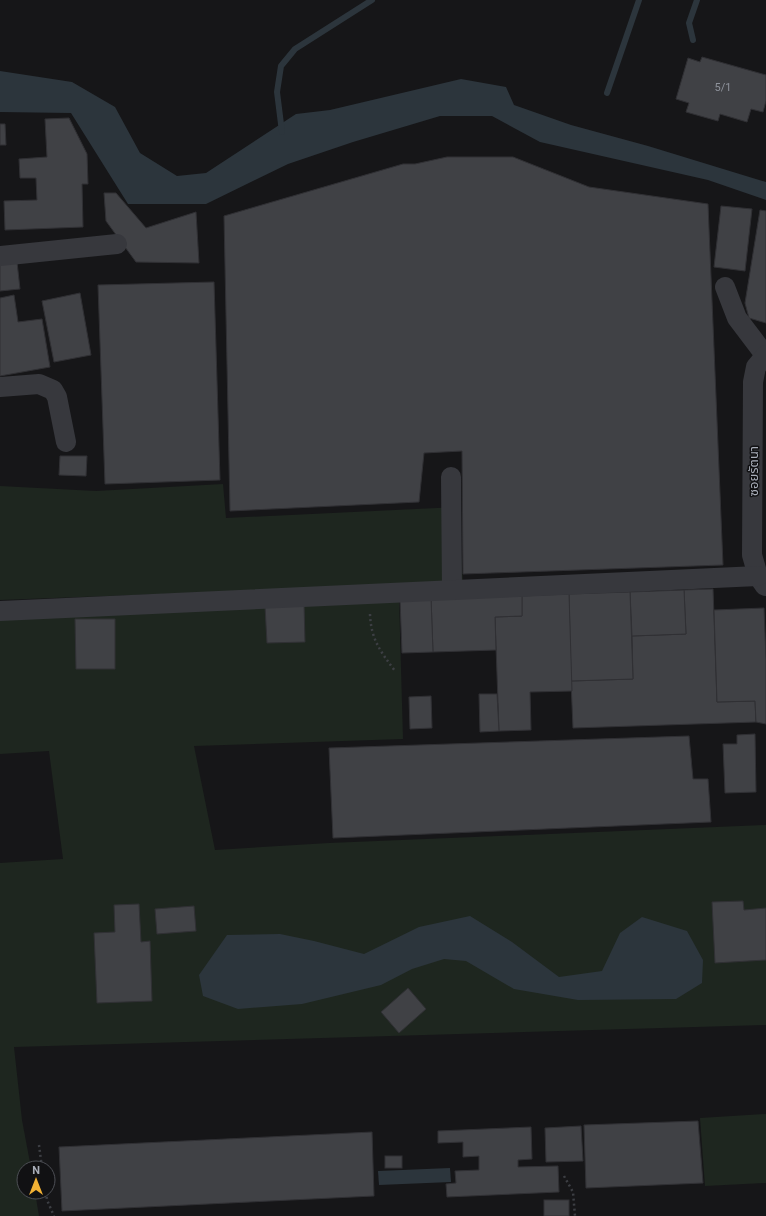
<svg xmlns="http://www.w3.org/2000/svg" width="766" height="1216" font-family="Roboto,'Noto Sans Thai',sans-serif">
  <rect width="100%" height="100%" fill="#161618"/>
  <!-- green -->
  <g fill="#1e261f">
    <path d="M223,484L226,518L458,507L463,583L0,600V486L96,491Z"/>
    <path d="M399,597L403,739L194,746L215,850L329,843L766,825V1025L14,1047L22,1120L31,1168H24V1192H35L39,1216H0V863L63,859L49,751L0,754V608Z"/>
    <path d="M766,1114V1183L705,1186L700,1118Z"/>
  </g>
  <!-- water -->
  <g fill="#2c353c">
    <path d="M0,71L72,82L115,107L140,153L177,176L206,173L296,114L330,110L461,79L506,87L514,105L571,125L648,146L766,182V200L708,180L540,142L492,116H440L353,142L288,164L206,204H128L71,113L0,112Z"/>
    <path d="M470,916L512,942L559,977L602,971L620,933L642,917L687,931L703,960L702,983L676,999L578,1000L514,989L466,961L444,959L412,969L381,985L302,1004L238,1009L203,996L199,975L227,935L280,934L314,941L364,954L419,927Z"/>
    <path d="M450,1168L451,1182L379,1185L378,1171Z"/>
  </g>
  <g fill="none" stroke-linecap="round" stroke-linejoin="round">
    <!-- stream -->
    <g stroke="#2c353c" stroke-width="6">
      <path d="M693,40L689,23L697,0"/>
      <path d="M607,93L639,0"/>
      <path d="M282,132L277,92L281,66L295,49L372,0"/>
    </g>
  </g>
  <!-- building -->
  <g fill="#404145" stroke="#303034">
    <path d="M702,57L766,75V101L763,112L751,109L747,122L720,114L718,121L686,112L689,103L676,99L688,58L700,62Z"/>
    <path d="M69,118L87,154L88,184H82L83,227L5,230L4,201L37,200L36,178H20L19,159L47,157L45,119Z"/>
    <path d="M0,124H5L6,145H0Z"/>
    <path d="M447,157H513L589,187L708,204L723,565L463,574L462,451L424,453L419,502L230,511L224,216L403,164H415Z"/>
    <path d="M104,193H116L146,228L196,212L199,263L136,262L106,221Z"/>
    <path d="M721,206L752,209L745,271L714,267Z"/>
    <path d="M760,210L766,211V323L749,318L745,303Z"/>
    <path d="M17,262L20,289L0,291V264Z"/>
    <path d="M214,282L220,480L105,484L98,285Z"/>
    <path d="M80,293L91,355L54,362L42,301Z"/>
    <path d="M14,295L18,322L42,319L50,367L0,376V298Z"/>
    <path d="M60,456H87L86,476L59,475Z"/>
    <path d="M713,589L717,702L755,701L756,722L573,728L571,681L633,679L632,636L686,634L684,590Z"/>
    <path d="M684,590L686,634L632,636L630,592Z"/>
    <path d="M630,592L633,679L571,681L569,594Z"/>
    <path d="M569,594L572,691L530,692L531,730L499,731L495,617L522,616V596Z"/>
    <path d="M522,596V616L495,617L496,650L433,652L431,598Z"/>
    <path d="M431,598L433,652L402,653L400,599Z"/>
    <path d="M304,604L305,642L267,643L265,606Z"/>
    <path d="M764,608L766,659V724L756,722L755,701L717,702L714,610Z"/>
    <path d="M75,619H115V669H76Z"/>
    <path d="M479,694H497L499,731L480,732Z"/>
    <path d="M431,696L432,728L410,729L409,697Z"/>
    <path d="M755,734L756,792L725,793L723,744H737V735Z"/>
    <path d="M689,736L693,779H708L711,822L333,838L329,748Z"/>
    <path d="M743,901L744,910L766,908V960L715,963L712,902Z"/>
    <path d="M139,904L141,942L150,941L152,1001L97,1003L94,933L115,932L114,905Z"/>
    <path d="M194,906L196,931L157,934L155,909Z"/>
    <path d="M408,988L426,1009L399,1033L381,1012Z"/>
    <path d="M698,1121L703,1183L586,1188L584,1125Z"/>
    <path d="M581,1126L583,1161L546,1162L545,1128Z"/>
    <path d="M531,1127L532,1159L518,1160V1167L558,1166L559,1192L447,1197L446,1184L456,1183L455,1171L479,1170V1156L463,1157V1142L438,1143V1131Z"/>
    <path d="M372,1132L374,1196L62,1211L59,1147Z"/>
    <rect x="385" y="1156" width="17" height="12"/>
    <rect x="544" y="1200" width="25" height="16"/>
  </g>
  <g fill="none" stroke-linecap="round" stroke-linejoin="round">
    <!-- path -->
    <g stroke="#3d3f44" stroke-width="2.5" stroke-dasharray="2 3" stroke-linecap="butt">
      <path d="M370,614C371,640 381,652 395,671"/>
      <path d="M39,1145L42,1168"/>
      <path d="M564,1176L573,1192L575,1216"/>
      <path d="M46,1192L47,1200L54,1216"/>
    </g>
    <!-- minor -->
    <g stroke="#37383d" stroke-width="20">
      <path d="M0,256L117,244"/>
      <path d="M725,287L737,318L765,355"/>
      <path d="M0,387L39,384L53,390L57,397L66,442"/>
      <path d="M451,477L452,590"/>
      <path d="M765,586L758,576L752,555L753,382L756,367L766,355"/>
      <path d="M0,611L758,576"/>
    </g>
  </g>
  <g text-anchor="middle" stroke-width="3" stroke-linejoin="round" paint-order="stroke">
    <!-- number labels -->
    <g font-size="11" fill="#8e929b">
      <text x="723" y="91">5/1</text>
    </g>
    <!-- street labels -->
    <g font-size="13" fill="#a8adb8" stroke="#111113">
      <text transform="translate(753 471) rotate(-90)" y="5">ซอยรัตนา</text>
    </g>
  </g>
  <!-- north arrow -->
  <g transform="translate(36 1180)"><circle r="19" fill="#111113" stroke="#4d4f55"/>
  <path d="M0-3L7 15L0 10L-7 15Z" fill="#f2b134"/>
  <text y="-6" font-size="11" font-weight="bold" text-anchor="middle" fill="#a8adb8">N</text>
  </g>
</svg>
